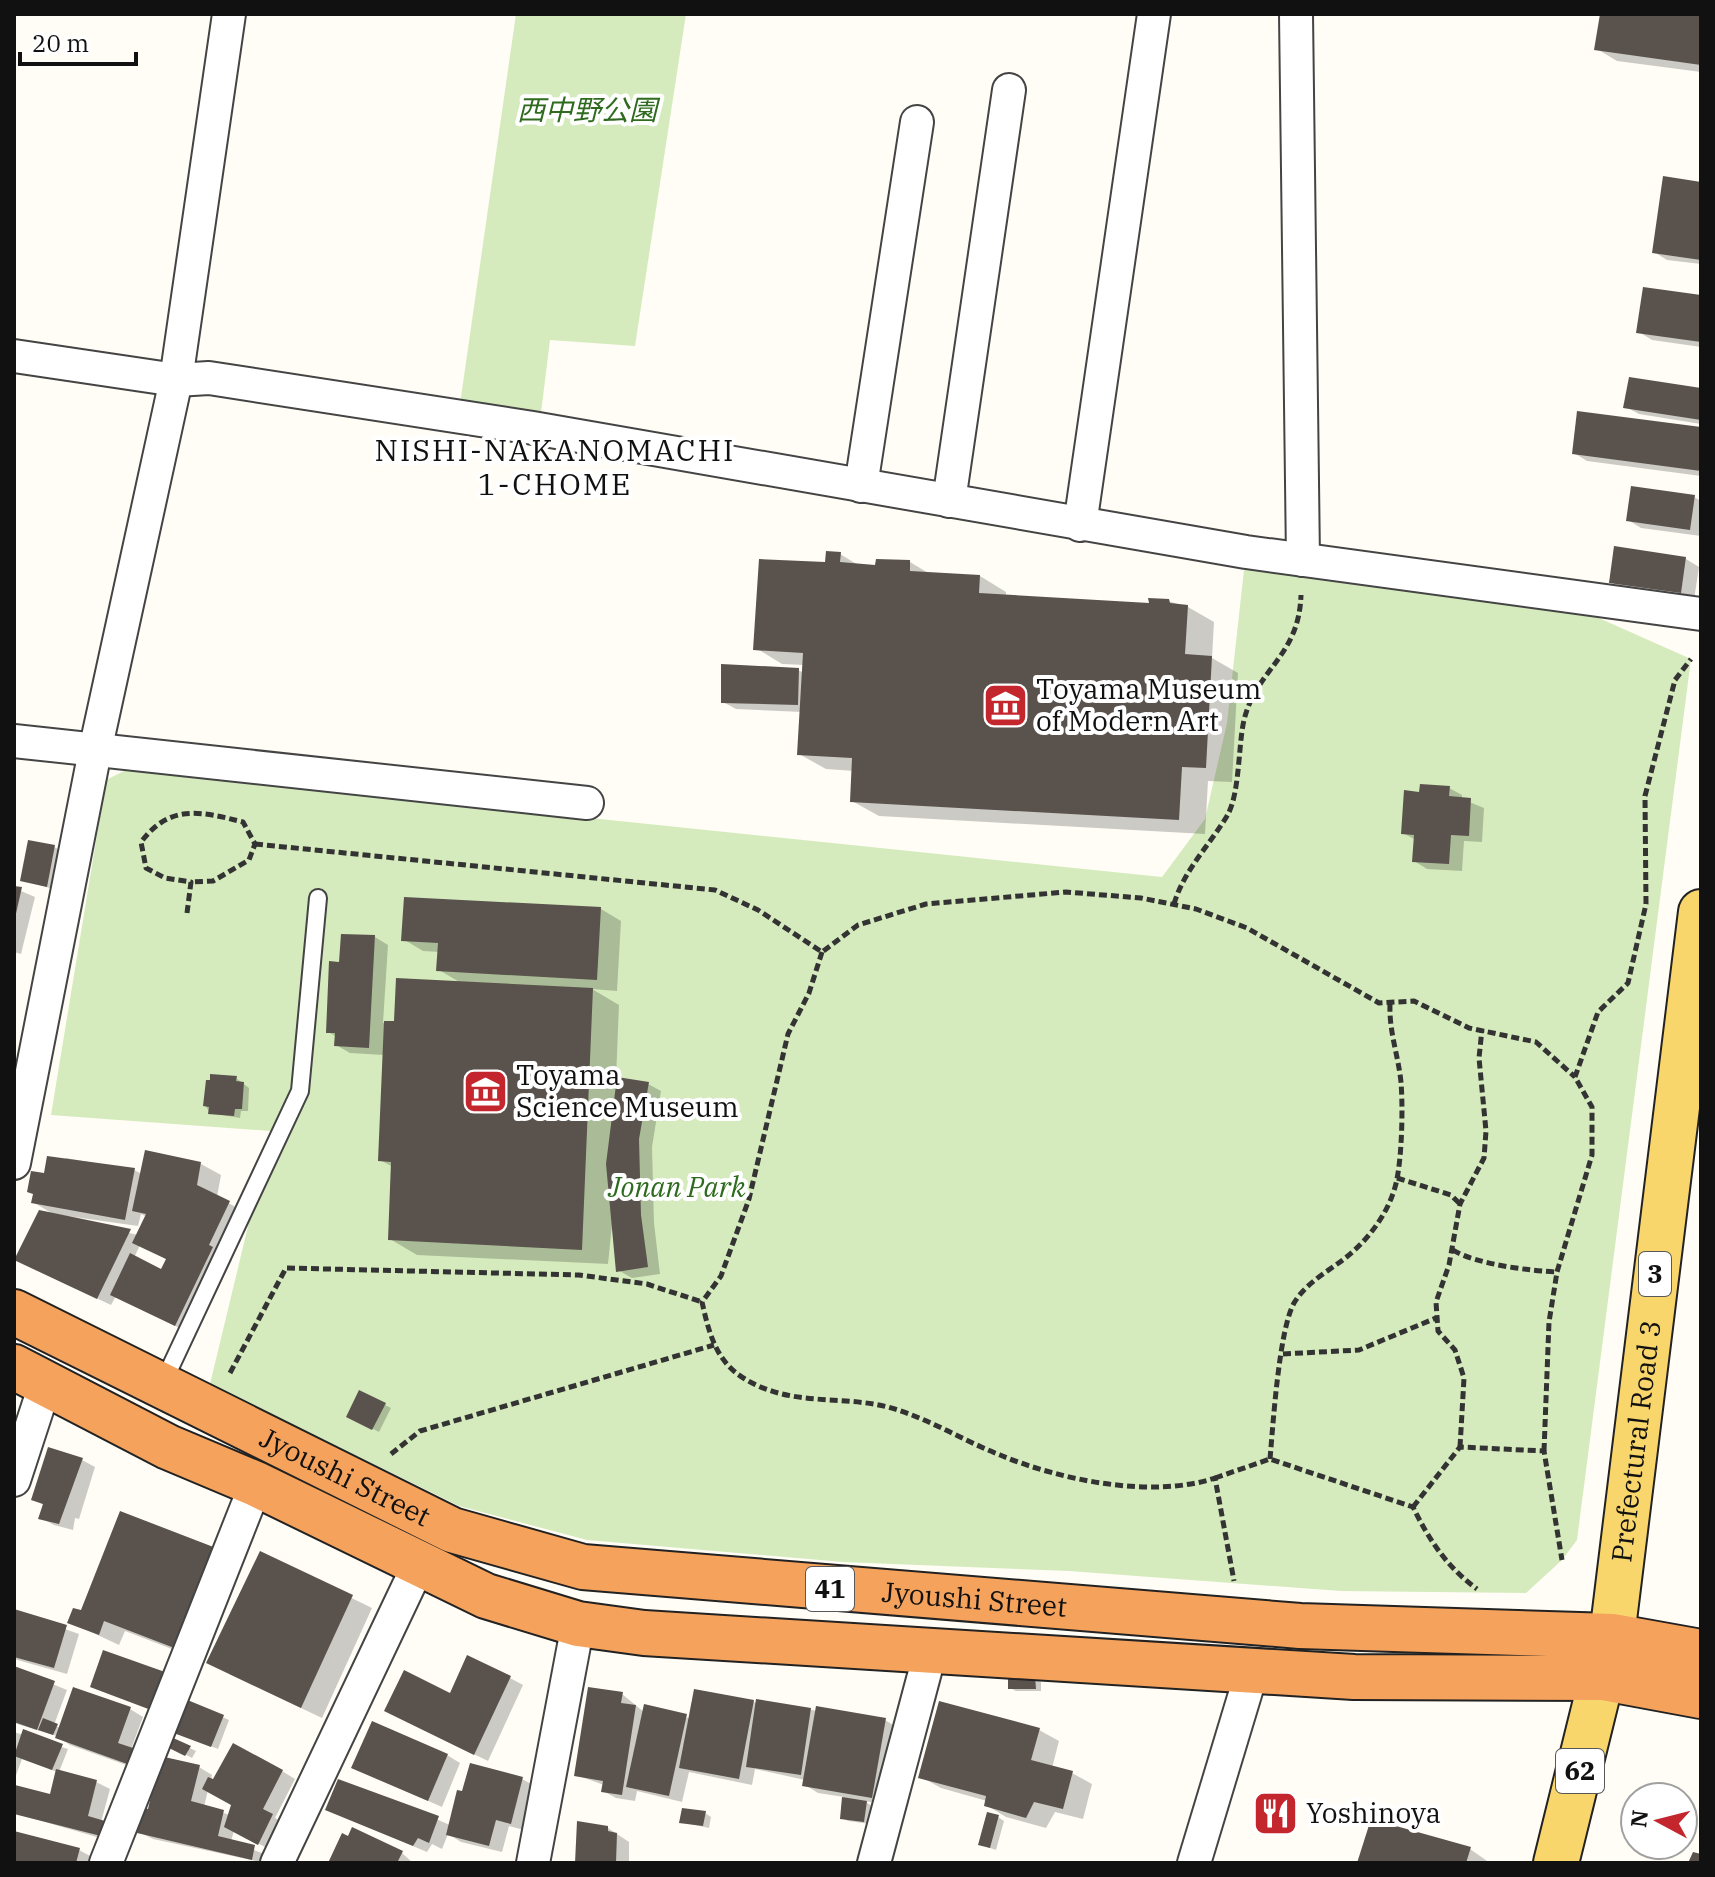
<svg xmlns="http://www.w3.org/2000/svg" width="1715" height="1877" font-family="'IBM Plex Serif','Noto Sans JP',serif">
  <rect width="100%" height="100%" fill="#fffdf5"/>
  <!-- green -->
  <g fill="#d5ebbd">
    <path d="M516,14H686L635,346L550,340L539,429L459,411Z"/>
    <path d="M1246,552L1538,591L1691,659L1577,1540L1562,1560L1526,1593L1341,1591L1069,1571L843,1562L587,1540L459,1506L210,1384L271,1131L51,1115L106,780L126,770L1162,877L1205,819L1227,723Z"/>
  </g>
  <!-- shadow -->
  <g fill="#0003" fill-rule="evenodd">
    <path d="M1602,14H1701V72L1617,61L1597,49Z"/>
    <path d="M1701,184V264L1667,260L1654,252Z"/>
    <path d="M1701,297V347L1652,340L1639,332Z"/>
    <path d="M1701,390V424L1639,414L1626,407Z"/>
    <path d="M1701,429V476L1587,461L1574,453Z"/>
    <path d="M1694,497L1701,501V536L1641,528L1628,520Z"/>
    <path d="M1616,549L1686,559L1699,567L1694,600L1624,589L1611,582Z"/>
    <path d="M840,554L860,566L910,562L930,574L980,576L1006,592V596L1152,605L1168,601L1188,607L1214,622L1212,658L1238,673L1232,782L1208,781L1205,834L879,816L852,801L854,771L826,769L799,754L802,712L736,709L723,702L798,670L804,673V665L782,664L756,648L827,564Z"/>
    <path d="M1449,788L1462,795V799L1484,808L1482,842L1464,841L1462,871L1427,869L1414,861L1416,840L1403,833L1421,794Z"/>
    <path d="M54,847L60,850L53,889L22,880Z"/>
    <path d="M14,888L35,897L21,954L14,952Z"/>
    <path d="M601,909L621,921L617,991L592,989L619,1005L616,1079L648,1084L661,1091L652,1147L654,1223L660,1274L632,1278L618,1270L613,1215L608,1264L417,1255L390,1239L393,1167L380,1160L384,1055L350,1053L336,1045L337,1037L328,1032L341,964L375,937L388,945L383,1023H395L461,983L439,970L440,952L423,951L403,939Z"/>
    <path d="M236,1078L249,1088L248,1111H241L240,1118L210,1113L205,1105L211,1082Z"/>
    <path d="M147,1152L201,1164L221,1175L217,1197L249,1214L228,1258L232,1260L195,1336L116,1296L111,1305L30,1267L40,1212L138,1235L147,1217L141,1214L138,1226L53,1214L33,1202L45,1176L66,1158L134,1170L142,1174ZM140,1245L168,1260L162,1271L134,1258Z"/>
    <path d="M360,1392L391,1408L379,1432L348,1416Z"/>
    <path d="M82,1460L95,1467L79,1519L75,1518L73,1530L54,1525L41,1518L45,1506L34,1499Z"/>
    <path d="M121,1513L198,1659L125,1631L119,1645L70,1622L83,1612Z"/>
    <path d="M260,1553L372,1608L322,1718L229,1674Z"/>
    <path d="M14,1611L79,1634L67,1674L14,1659Z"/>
    <path d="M14,1668L67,1690L54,1725L60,1728L130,1709L143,1717L131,1749L143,1771L70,1745L57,1736L14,1723Z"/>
    <path d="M510,1678L523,1685L488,1761L399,1718L452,1696Z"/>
    <path d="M1035,1678L1041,1682V1691H1016L1010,1688Z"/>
    <path d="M622,1694L644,1712L690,1718L753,1702L885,1720L898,1728L885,1804L864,1801L872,1806L870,1824L848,1821L842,1818L844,1797L818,1793L805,1785V1780L755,1769L752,1785L689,1772L682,1802L637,1791L635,1801L616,1798L603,1791L604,1785L576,1775Z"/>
    <path d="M186,1701L229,1720L218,1749L180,1734Z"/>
    <path d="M1039,1730L1059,1741L1052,1768L1072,1773L1092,1784L1083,1819L1055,1812L1046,1828L1006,1817L986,1805L987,1801L941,1788L921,1777Z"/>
    <path d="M14,1732L68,1749L59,1772L96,1782L110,1789L101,1822L117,1830L114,1842L14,1813V1791L51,1796L57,1772L22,1759L14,1781Z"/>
    <path d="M172,1740L196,1751L192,1758L170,1746Z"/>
    <path d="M447,1755L460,1763L442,1807L367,1774Z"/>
    <path d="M199,1767L212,1775L211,1780L282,1771L295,1779L275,1818L285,1823L271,1850L234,1831L231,1841L267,1855L266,1863L153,1839L139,1832L149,1811ZM208,1790L233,1804L230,1815L204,1807Z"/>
    <path d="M522,1779L535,1786L524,1830L509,1826L502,1852L461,1842L448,1834L442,1849L432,1844L427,1852L341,1816L385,1797L450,1825Z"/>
    <path d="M705,1813L711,1817L709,1828L681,1822Z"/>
    <path d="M998,1817L1004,1821L996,1850L987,1847Z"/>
    <path d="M1373,1821L1470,1849L1490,1863H1359Z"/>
    <path d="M608,1828L629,1842V1863H576Z"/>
    <path d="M14,1833L79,1850L92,1857L91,1863H14Z"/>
    <path d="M402,1853L413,1863H332Z"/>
  </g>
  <!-- building -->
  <g fill="#5a524d">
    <path d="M1600,14H1701V65L1594,50Z"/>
    <path d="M1663,176L1701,182V260L1652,253Z"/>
    <path d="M1643,287L1701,295V342L1636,333Z"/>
    <path d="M1629,377L1701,388V420L1623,408Z"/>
    <path d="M1577,411L1701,427V471L1572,454Z"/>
    <path d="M1631,486L1695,495L1690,530L1626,521Z"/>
    <path d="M1614,546L1686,557L1681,593L1609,583Z"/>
    <path d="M826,551L841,552L840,562L875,565L876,559L910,560V571L980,575L979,593L1149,603L1148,598L1169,599L1170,603L1188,605L1185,654L1212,656L1206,768L1182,767L1179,820L850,802L852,758L797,755L803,653L753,650L759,559L825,562Z"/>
    <path d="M721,664L799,668L798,705L721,703Z"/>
    <path d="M1420,784L1450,786L1449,796L1471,798L1469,836L1451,835L1449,864L1412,862L1414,835L1401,834L1404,790L1419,792Z"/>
    <path d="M28,840L55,845L47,887L20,881Z"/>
    <path d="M14,886L22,887L15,918H14Z"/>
    <path d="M404,897L601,907L597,980L436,971L438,943L401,941Z"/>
    <path d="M341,934L375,935L369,1048L334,1046L335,1033H326L329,961L339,962Z"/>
    <path d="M396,978L593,988L582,1250L388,1240L391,1162L378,1161L384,1021H394Z"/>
    <path d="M210,1074L237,1076L236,1081L244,1082L242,1109H235L234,1116L208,1114L209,1107L203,1106L206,1080H210Z"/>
    <path d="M617,1077L649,1082L639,1139L641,1215L648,1267L616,1272L606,1164Z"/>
    <path d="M145,1150L201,1162L197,1185L230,1201L209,1245L213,1247L175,1326L110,1295L130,1253L161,1269L166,1259L132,1243L146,1214L132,1211Z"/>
    <path d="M47,1156L135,1168L125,1220L31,1203L33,1194L27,1192L31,1171L44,1173Z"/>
    <path d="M39,1210L131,1229L97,1299L14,1260Z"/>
    <path d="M359,1390L386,1403L372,1430L346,1417Z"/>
    <path d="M48,1447L83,1458L59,1524L38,1519L43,1504L31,1500Z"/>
    <path d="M120,1511L216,1548L177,1649L104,1621L99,1635L67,1623L73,1608L81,1610Z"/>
    <path d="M260,1551L353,1595L301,1708L206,1663Z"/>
    <path d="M14,1609L67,1625L54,1668L14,1657Z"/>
    <path d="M103,1650L165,1672L151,1710L90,1687Z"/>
    <path d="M467,1655L511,1676L474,1755L384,1711L404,1670L450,1693Z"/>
    <path d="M14,1666L55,1681L37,1730L14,1722Z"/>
    <path d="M1008,1676H1035L1036,1689H1008Z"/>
    <path d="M73,1687L131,1707L118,1743L136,1749L130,1765L55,1738Z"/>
    <path d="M588,1687L623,1692L621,1703L636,1705L622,1795L601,1792L603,1781L574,1776Z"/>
    <path d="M694,1689L754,1700L739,1779L679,1768Z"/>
    <path d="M185,1699L224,1715L211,1747L171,1732Z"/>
    <path d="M756,1699L811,1708L801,1775L746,1767Z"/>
    <path d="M939,1701L1040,1728L1031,1760L1073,1771L1063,1809L1034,1802L1026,1818L984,1806L986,1796L918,1778Z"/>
    <path d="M644,1704L687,1714L669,1796L626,1787Z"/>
    <path d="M816,1706L886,1718L872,1798L802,1786Z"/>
    <path d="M43,1718L58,1724L53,1735L38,1730Z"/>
    <path d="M372,1721L448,1754L428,1801L351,1768Z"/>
    <path d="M23,1729L63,1744L52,1770L14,1756Z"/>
    <path d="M171,1737L191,1746L185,1756L167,1747Z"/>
    <path d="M233,1743L283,1770L263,1809L273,1814L258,1845L224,1827L231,1805L202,1789L208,1777L213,1779Z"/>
    <path d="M160,1756L200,1765L191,1801L224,1810L218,1836L255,1845L252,1860L137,1833L143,1807L148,1809Z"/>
    <path d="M470,1763L523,1777L511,1824L496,1820L489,1846L446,1835L457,1790L462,1791Z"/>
    <path d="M56,1769L97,1780L88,1816L105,1821L101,1836L14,1814L15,1785L50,1794Z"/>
    <path d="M338,1779L439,1816L429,1843L418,1838L413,1846L325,1810Z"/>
    <path d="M842,1797L867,1801L864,1822L840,1819Z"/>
    <path d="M682,1808L706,1811L703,1826L679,1823Z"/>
    <path d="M987,1812L999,1815L990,1848L978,1845Z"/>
    <path d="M1371,1819L1471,1847L1466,1863H1357Z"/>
    <path d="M577,1821L608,1826V1831L617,1833L616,1863H575Z"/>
    <path d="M352,1827L403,1851L397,1863H328L342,1833L348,1836Z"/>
    <path d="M14,1831L80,1848L76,1863H14Z"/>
    <path d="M1693,1852L1701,1854V1863H1688Z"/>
  </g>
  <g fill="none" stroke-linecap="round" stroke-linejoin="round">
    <defs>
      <path id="lane" d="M162,1385L300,1091L318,898"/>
      <g id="street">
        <path d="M1296,14L1303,560"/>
        <path d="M14,356L176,380L209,378L533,428L1246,552L1701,614"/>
        <path d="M861,486L917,122"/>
        <path d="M949,501L1009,90"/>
        <path d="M1080,525L1154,14"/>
        <path d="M14,741L587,803"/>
        <path d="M14,1163L95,751L176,380L229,14"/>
        <path d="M14,1480L46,1382"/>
        <path d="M106,1863L256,1484"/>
        <path d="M277,1863L419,1564"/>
        <path d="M533,1863L578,1624"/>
        <path d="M874,1863L930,1653"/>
        <path d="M1194,1863L1252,1671"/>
      </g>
      <g id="primary">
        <path id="s1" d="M1556,1863L1612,1636L1701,912"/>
      </g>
      <g id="highway">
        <path id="s2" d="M14,1312L452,1530L583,1567L1300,1626L1612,1636L1701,1652"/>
        <path d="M14,1367L168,1447L256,1484L486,1596L578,1624L644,1633L1354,1677L1604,1678L1701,1696"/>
      </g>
    </defs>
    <!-- lane casing -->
    <use href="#lane" stroke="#444" stroke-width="20"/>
    <!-- street casing -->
    <use href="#street" stroke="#444" stroke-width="36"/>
    <!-- primary casing -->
    <use href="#primary" stroke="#222" stroke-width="48"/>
    <!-- highway casing -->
    <use href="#highway" stroke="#222" stroke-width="48"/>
    <!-- path -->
    <g stroke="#333" stroke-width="5" stroke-dasharray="8 4" stroke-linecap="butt">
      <path d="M255,844L715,890L758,910L822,952L858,925L926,904L1066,892L1141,898L1196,909L1247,928L1379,1003L1414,1001L1469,1028L1536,1042L1575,1077"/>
      <path d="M1174,904C1184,870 1209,846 1227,816C1240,794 1238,746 1244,720C1257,668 1299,657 1301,595"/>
      <path d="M187,913L191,882L165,878L146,868L141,842C170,804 200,811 243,822L255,844L249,860L213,881L191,882"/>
      <path d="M822,952L809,993L788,1034L749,1199L721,1276L702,1302C709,1333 716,1362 745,1379C791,1407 841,1395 888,1407C928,1418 962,1440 1000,1455C1060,1480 1152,1499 1215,1478L1234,1581"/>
      <path d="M1397,1178L1451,1195L1460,1204"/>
      <path d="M1453,1250C1475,1264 1530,1271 1557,1272"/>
      <path d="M1283,1354L1359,1350L1436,1318"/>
      <path d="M230,1373L286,1268L579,1275L647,1284L702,1302"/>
      <path d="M1460,1447L1464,1378L1455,1350L1438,1331L1436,1302L1449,1265L1460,1204L1484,1158L1486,1131L1479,1058L1482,1029"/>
      <path d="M1544,1451L1549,1322L1557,1272L1592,1155V1107L1575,1077L1598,1012L1628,983L1646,904L1645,796L1675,680L1691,659"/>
      <path d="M391,1454L420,1431L714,1345"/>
      <path d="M1270,1459C1273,1425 1279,1330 1294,1303C1306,1283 1327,1272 1344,1259C1369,1240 1391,1210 1397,1179C1402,1153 1403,1108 1401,1082C1398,1054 1389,1032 1390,1004"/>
      <path d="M1215,1478L1270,1459L1413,1507C1429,1540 1447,1567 1477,1589"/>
      <path d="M1413,1507L1460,1447L1544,1451L1562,1560"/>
    </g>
    <!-- lane -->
    <use href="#lane" stroke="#fff" stroke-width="16"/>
    <!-- street -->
    <use href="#street" stroke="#fff" stroke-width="32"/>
    <!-- primary -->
    <use href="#primary" stroke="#f9d66b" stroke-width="44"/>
    <!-- highway -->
    <use href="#highway" stroke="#f5a25d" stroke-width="44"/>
  </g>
  <!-- icons -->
  <defs>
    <symbol id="museum-square" viewBox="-11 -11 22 22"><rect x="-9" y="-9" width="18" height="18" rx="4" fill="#c4262e" stroke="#fff"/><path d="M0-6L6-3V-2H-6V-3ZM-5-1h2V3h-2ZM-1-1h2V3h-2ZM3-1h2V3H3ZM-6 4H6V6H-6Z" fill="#fff"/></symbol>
    <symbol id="restaurant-square" viewBox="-11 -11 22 22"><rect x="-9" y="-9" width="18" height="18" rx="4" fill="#c4262e" stroke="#fff"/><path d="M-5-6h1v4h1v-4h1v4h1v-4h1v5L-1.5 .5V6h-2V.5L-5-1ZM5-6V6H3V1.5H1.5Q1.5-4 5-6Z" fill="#fff"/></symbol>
  </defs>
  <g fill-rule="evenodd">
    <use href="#museum-square" x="980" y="680" width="51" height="51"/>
    <use href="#museum-square" x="460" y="1066" width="51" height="51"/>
    <use href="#restaurant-square" x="1250" y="1788" width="51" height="51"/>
  </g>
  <g text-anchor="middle" stroke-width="8" stroke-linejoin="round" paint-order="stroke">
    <!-- shield labels -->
    <g fill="#fff" stroke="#585858" stroke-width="2">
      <rect x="1639" y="1252" width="32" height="44" rx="6"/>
      <rect x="806" y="1567" width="48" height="44" rx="6"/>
      <rect x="1556" y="1749" width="48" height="44" rx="6"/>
    </g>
    <g font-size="26" font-weight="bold" fill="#111">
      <text x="1655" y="1283">3</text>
      <text x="830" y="1598">41</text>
      <text x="1580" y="1780">62</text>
    </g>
    <!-- park labels -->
    <g font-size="28" font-style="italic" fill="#2f6b1f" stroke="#fff">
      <text x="587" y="120">西中野公園</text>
      <text x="677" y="1197">Jonan Park</text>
    </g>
    <!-- poi labels -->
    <g font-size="28" fill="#111" stroke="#fff" text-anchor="start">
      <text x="1036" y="699">Toyama Museum<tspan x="1036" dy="32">of Modern Art</tspan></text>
      <text x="516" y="1085">Toyama<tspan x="516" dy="32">Science Museum</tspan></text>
      <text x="1306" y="1823">Yoshinoya</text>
    </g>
    <!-- street labels -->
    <g font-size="28" fill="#111" stroke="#fff">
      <text dy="10" stroke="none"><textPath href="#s1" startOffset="430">Prefectural Road 3</textPath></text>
      <text dy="10" stroke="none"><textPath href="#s2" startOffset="370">Jyoushi Street</textPath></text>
      <text dy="10" stroke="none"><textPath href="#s2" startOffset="1018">Jyoushi Street</textPath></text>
    </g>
    <!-- neighbourhood labels -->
    <g font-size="30" letter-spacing="2" fill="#111" stroke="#fff">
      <text x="555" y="461">NISHI-NAKANOMACHI<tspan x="555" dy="34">1-CHOME</tspan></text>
    </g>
  </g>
  <!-- border -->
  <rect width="1715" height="1877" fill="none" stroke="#111111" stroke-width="32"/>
  <!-- north arrow -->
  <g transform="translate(1659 1821) rotate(277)"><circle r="38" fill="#ffffff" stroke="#a0a0a0" stroke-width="2"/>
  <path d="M0-6L14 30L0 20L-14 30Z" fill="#c4262e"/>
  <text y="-12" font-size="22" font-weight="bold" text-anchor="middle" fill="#111111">N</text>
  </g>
  <!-- scale -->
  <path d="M20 52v12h116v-12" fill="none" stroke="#111111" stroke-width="4"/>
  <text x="32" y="52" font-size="24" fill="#111111" stroke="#ffffff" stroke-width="6" paint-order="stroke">20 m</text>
</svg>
